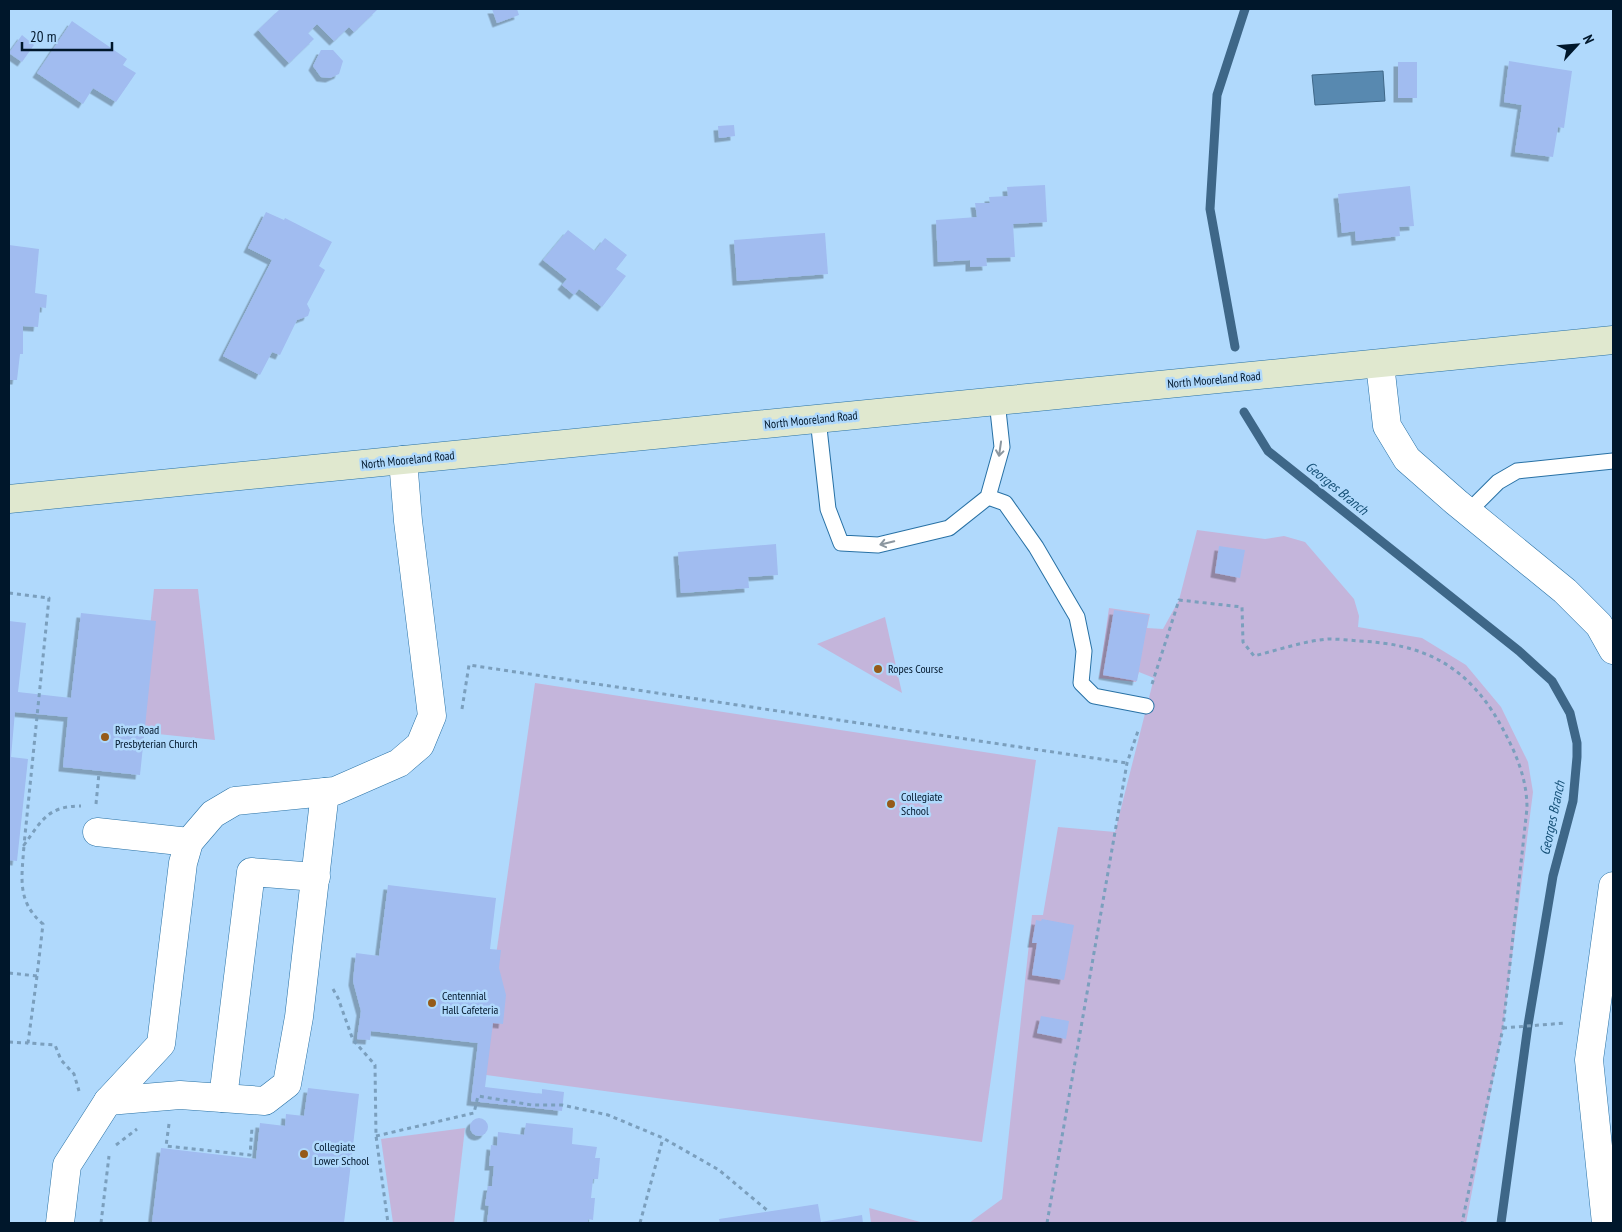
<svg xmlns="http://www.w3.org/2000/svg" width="1622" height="1232" font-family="'PT Sans Narrow',sans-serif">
  <defs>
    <filter id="shadow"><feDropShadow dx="-4.5" dy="4.5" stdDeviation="0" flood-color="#0004"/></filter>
  </defs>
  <rect width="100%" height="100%" fill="#b0d9fc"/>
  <!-- green -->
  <g fill="#c4b5db">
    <path d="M1197,530L1265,539L1284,536L1305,542L1354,599L1359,616L1358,627L1422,638L1466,665L1501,707L1528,762L1533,792L1503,1028L1466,1223H969L1002,1199L1032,915H1043L1058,827L1115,832L1154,678L1139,672L1136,682L1099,678L1109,608L1150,614L1147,628L1163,629L1179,600Z"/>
    <path d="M154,589H198L215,740L139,732Z"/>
    <path d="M885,617L902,693L817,644Z"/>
    <path d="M535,683L1036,760L982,1142L479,1074Z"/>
    <path d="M465,1128L454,1223H393L381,1139Z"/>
    <path d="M869,1207V1208L924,1223H871Z"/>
  </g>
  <!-- water -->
  <path fill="#5889b0" stroke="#3e6788" d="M1383,71L1385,101L1315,105L1312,75Z"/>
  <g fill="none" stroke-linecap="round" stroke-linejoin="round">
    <!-- stream -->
    <g stroke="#3e6788" stroke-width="9">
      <path d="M1235,347L1210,209L1217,95L1245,9"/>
      <path d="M1244,412L1268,451L1519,651L1552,681L1570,713L1577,743V757L1573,801L1553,876L1528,1025L1501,1223"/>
    </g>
  </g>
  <!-- building -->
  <g fill="#a1bcf0" filter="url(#shadow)">
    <path d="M280,9H375L377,10L354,32L349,27L334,41L317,24L308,33L314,39L289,63L258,30Z"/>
    <path d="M492,9H517L519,15L497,23Z"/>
    <path d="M72,21L127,59L123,65L136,73L116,102L93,88L83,104L37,73Z"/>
    <path d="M22,35L34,45L22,62L9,53Z"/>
    <path d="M321,50H333L343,61L339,74L330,78L321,77L313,66Z"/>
    <path d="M1509,61L1572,71L1564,128L1558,127L1553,157L1515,152L1522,105L1504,102Z"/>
    <rect x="1398" y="62" width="19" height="36"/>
    <path d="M734,125L735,136L719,138L718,126Z"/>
    <path d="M1045,185L1047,222L1013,224L1015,257L986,258L987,266L970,267V260L938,262L936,220L977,217L975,203H990L989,197L1008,196L1007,187Z"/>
    <path d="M1410,186L1414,226L1399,227L1400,236L1356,241L1355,231L1342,233L1338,194Z"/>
    <path d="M266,212L284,220L285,218L332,242L319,266L325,270L307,304L310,310L308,316L297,320L280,355L272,352L260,375L223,356L272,260L248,248Z"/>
    <path d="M568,230L595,251L605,238L627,255L616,269L626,276L602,307L579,289L574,295L562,285L567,279L543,260Z"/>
    <path d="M825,233L828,274L737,281L734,240Z"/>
    <path d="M9,245L39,249L35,293L47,295L46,308L40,307L38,327L23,326V354H20L17,380H9Z"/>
    <path d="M776,544L778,575L748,577L749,588L681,593L678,552Z"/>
    <path d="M1219,546L1245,550L1240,578L1215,573Z"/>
    <path d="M1114,610L1149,615L1137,681L1103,675Z"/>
    <path d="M81,613L156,621L140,775L63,767L68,717L15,712L11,757L28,759L17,861L9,860V621L26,623L18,692L71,698Z"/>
    <path d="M388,885L496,898L490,949L501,950L499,968L506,995L503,1024L493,1023L485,1087L542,1094V1089L564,1092L562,1111L471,1101L478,1043L371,1031L370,1040L357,1039L361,1011L353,981L356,953L379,956Z"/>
    <path d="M1042,919L1074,925L1064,980L1032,975L1037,943H1032L1036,920L1041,921Z"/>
    <path d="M1041,1016L1069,1021L1066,1039L1037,1033Z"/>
    <path d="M308,1088L359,1094L344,1223H152L161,1148L256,1159L260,1123L285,1126L286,1114L304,1116Z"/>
    <circle cx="479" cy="1127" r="9"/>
    <path d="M526,1123L573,1128L572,1144L597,1147L595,1158H600L598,1179H593L591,1198H595L593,1220L588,1219V1223H487L489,1206L485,1205L488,1186H492L494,1166H489L491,1145L497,1146L498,1132L524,1135Z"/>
    <path d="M818,1204L821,1222L862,1215L863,1223H720L719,1219Z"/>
  </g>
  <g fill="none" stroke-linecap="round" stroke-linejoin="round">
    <defs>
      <g id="lane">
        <path d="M818,419L828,509L841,543L878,545L949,528L988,497L1002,447L997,401"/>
        <path d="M988,497L1005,503L1036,547L1077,617L1084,651L1081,683L1094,696L1146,706"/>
        <path d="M1468,512L1498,482L1517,471L1613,461"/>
      </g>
      <g id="street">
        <path d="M1380,364L1387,426L1407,459L1456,502L1565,591L1599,625L1613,650"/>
        <path d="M97,832L189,842"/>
        <path d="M223,1098L251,872L316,877"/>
        <path d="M108,1101L180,1095L265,1101L287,1084L299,1017L325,792"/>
        <path d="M60,1223L67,1165L108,1101L161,1044L183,863L189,842L213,814L235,801L335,791L399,763L420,745L432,716L408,521L403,460"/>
        <path d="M1606,1223L1589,1060L1613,886"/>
      </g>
      <path id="secondary" d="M9,499L1613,340"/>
    </defs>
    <!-- lane casing -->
    <use href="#lane" stroke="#2871a5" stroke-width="17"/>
    <!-- street casing -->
    <use href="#street" stroke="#2871a5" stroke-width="29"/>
    <!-- secondary casing -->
    <use href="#secondary" stroke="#2871a5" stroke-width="29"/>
    <!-- path -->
    <g stroke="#7b9fbd" stroke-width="3" stroke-dasharray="4 4" stroke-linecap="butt">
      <path d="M9,593L49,598L24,845C42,820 48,806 81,806"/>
      <path d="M1152,684L1179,600L1242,607L1243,642L1254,656C1278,650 1304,641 1328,639C1338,639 1349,640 1359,641C1424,644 1466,665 1499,722C1514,749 1527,776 1527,808L1503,1028L1462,1223"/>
      <path d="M462,709L469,665L1127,763"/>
      <path d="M96,804L99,773"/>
      <path d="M9,973L37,976L43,924C16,901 22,877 24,845"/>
      <path d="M37,976L28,1043L55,1045L61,1060L74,1074L79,1091"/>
      <path d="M333,989L338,998L353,1040L375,1065L376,1136L388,1223"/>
      <path d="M1503,1028L1565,1023"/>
      <path d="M9,1042L28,1043"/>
      <path d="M169,1124L166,1146L250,1155L252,1128"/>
      <path d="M376,1136L474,1113L478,1096L532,1105H562L608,1115L663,1138L719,1170L768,1211"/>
      <path d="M116,1145L137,1129"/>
      <path d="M101,1223L109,1156"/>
      <path d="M640,1223L663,1138"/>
      <path d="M1047,1223L1127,763L1139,728"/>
    </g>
    <!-- lane -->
    <use href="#lane" stroke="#fff" stroke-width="15"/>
    <!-- street -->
    <use href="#street" stroke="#fff" stroke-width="28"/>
    <!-- secondary -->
    <use href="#secondary" stroke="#e0e8cf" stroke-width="28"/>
  </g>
  <!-- one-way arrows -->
  <defs><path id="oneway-shaft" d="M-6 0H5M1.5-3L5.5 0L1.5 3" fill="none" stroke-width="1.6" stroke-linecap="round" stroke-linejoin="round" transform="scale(1.25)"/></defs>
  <g stroke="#8c97a0">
    <use href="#oneway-shaft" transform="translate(1000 449) rotate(98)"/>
    <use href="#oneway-shaft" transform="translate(887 543) rotate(166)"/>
  </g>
  <!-- markers -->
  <g fill="#955b19" stroke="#b0d9fc" stroke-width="2">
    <circle cx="878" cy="669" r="5"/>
    <circle cx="105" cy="737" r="5"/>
    <circle cx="891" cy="804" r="5"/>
    <circle cx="432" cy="1003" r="5"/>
    <circle cx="304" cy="1154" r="5"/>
  </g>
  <g text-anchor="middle" stroke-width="5" stroke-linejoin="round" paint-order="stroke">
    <!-- street labels -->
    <g font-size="12" fill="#00172b" stroke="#b0d9fc">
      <text transform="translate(1214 380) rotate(-5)" y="4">North Mooreland Road</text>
      <text transform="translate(811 420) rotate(-6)" y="4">North Mooreland Road</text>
      <text transform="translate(408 460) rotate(-6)" y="4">North Mooreland Road</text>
    </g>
    <!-- poi labels -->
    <g font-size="12" fill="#00172b" stroke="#b0d9fc" text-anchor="start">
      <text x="888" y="673">Ropes Course</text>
      <text x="115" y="734">River Road<tspan x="115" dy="14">Presbyterian Church</tspan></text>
      <text x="901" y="801">Collegiate<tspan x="901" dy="14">School</tspan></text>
      <text x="442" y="1000">Centennial<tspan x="442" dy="14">Hall Cafeteria</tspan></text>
      <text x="314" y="1151">Collegiate<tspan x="314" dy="14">Lower School</tspan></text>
    </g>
    <!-- water labels -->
    <g font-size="14" font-style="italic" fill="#144f76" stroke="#b0d9fc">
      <text transform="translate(1337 488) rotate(39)" y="5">Georges Branch</text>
      <text transform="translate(1552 818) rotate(-78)" y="5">Georges Branch</text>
    </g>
  </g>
  <!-- border -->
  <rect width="1622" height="1232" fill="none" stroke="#00172b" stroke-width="20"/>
  <!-- north arrow -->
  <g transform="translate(1577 45) rotate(64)" stroke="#b0d9fc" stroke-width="4" paint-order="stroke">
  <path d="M0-4L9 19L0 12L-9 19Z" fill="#00172b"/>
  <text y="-8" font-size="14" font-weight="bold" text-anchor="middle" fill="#00172b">N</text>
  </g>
  <!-- scale -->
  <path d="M22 42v8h90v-8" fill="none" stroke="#00172b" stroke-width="2.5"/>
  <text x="30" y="42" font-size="15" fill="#00172b" stroke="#b0d9fc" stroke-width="4" paint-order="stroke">20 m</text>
</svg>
